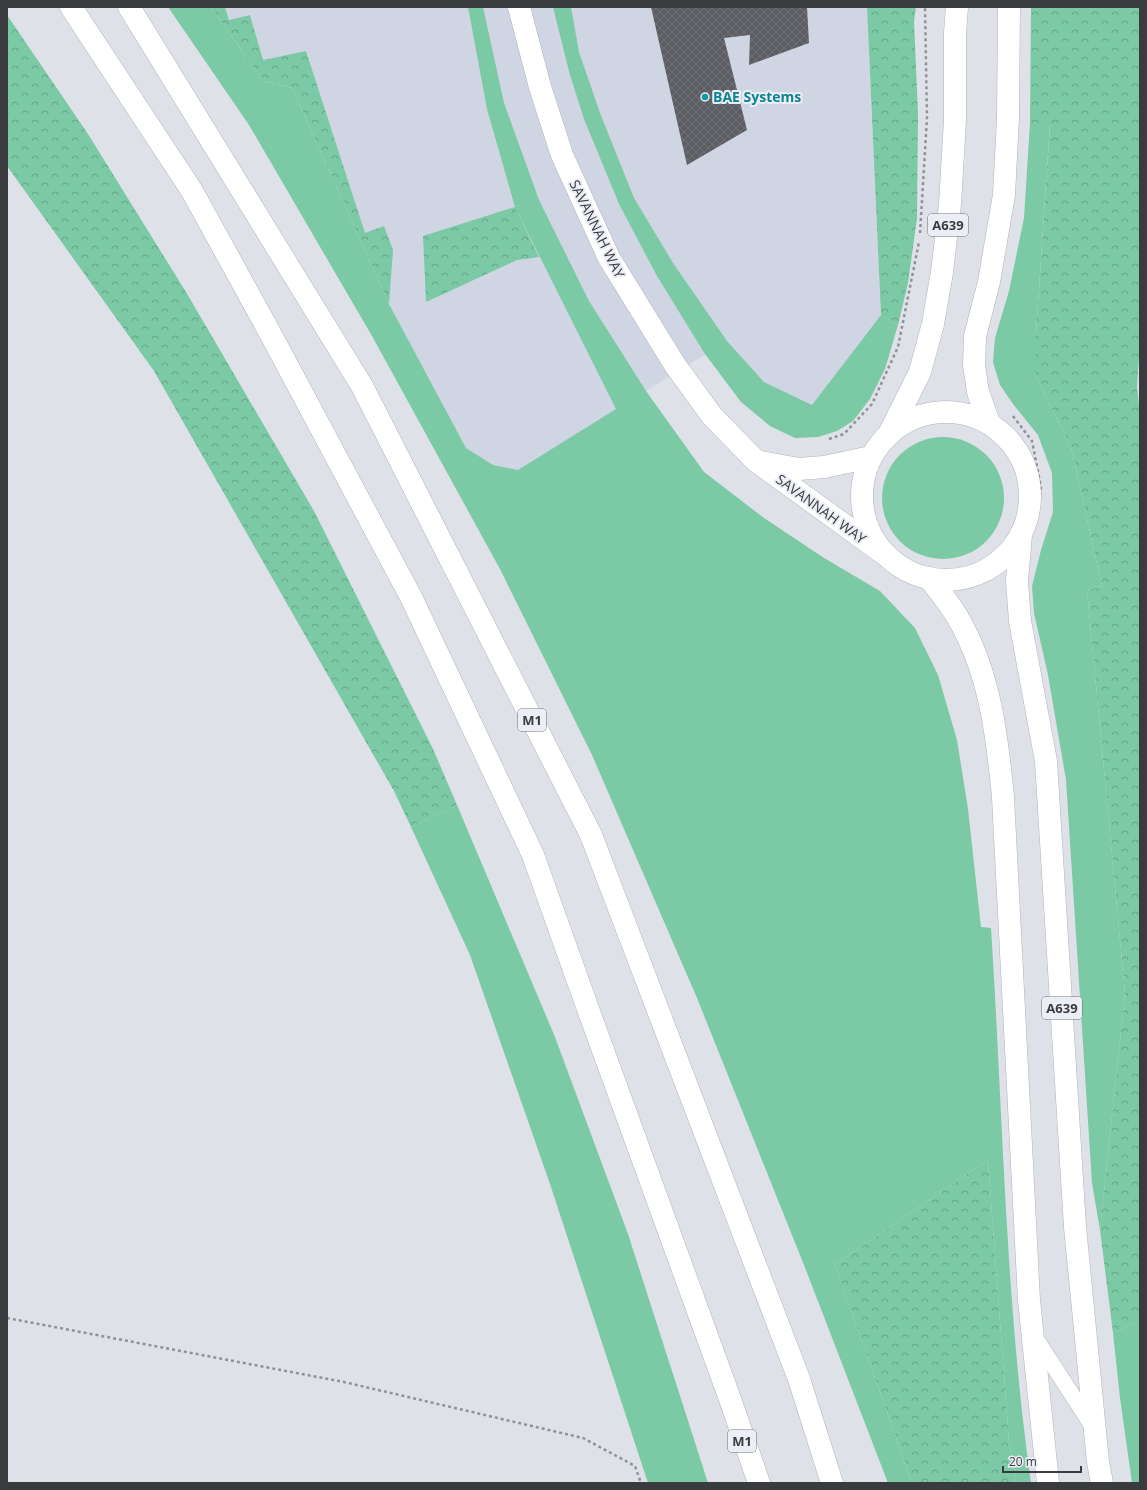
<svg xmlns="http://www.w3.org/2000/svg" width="1147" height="1490" font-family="'Open Sans',sans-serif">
  <defs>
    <pattern id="forest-crowns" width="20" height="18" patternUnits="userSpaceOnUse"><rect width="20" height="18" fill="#7bc9a5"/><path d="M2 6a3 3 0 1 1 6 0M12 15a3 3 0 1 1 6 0" fill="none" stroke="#66a488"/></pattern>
    <pattern id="building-cross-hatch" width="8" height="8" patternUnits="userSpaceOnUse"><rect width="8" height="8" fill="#5c5e64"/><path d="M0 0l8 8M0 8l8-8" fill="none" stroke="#717277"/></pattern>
  </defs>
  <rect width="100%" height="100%" fill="#dfe1e8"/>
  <!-- built -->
  <path fill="#d0d5e3" d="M225,7H867L881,315L812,405L764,382L727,341L518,470L493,465L466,448L389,304L392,249L365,234L306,51L263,60L250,15L229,20Z"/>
  <!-- green -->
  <g fill="#7bc9a5">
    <path d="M168,7H211L263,81L292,88L389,304L466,448L493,465L518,470L616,409L515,207L487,109L468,7H483L504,103L539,200L589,301L646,391L704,472L764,518L824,558L880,591L915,628L938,675L957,740L968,809L981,927L991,928C1003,1113 1005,1299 1031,1483H1016L1009,1442L988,1160L835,1264L912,1483H888L804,1265L697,998L592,755L500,569L372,336L249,125Z"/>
    <path d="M553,7H571L579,52L600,113L634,198L673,263L727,341L764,382L812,405L881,315L898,325L885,369L870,399L853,421L837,431L818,437L795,438L770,426L741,402L705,354L657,276L619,204L584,119L570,75Z"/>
    <path d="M1030,123H1050L1036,334V377L1071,447L1102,586L1087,590L1125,993L1100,1230L1092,1183L1066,780L1048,675L1034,613L1032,586L1041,550L1053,512L1052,473L1038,435L1013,404L1000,385L993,362L995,338L1009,291L1024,218Z"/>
    <circle cx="943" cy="498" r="61"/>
    <path d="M457,805L555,1037L628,1234L708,1483H648L550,1184L470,955L411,827Z"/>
    <path d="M1140,1321V1483H1132L1120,1398L1113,1333Z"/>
  </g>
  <!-- forest -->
  <g fill="url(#forest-crowns)">
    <path d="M211,7H225L229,20L250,15L263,60L306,51L365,233L384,226L393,250L389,304L292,88L263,81Z"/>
    <path d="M867,7H916L914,21L918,113L917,218L908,283L898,325L881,315Z"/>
    <path d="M1031,7H1140V343L1137,387L1140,414V1321L1113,1333L1100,1230L1125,993L1087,590L1102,586L1071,447L1036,377V334L1050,124L1030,123Z"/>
    <path d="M7,15L88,134L186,292L314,511L433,749L457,805L411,827L394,791L154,371L7,166Z"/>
    <path d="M515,207L539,257L517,260L426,302L423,236Z"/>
    <path d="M988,1160L1009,1442L1016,1483H912L835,1264Z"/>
  </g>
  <!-- building -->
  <path fill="url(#building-cross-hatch)" d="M651,7H807L809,43L749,65L750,35L724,38L747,130L687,165Z"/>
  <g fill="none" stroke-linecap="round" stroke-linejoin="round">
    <defs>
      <path id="service" d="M1034,1336L1093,1427"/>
      <g id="minor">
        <path d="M519,7L540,87L562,155L609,258L675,365L712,416L756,461L887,556"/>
        <path d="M761,462L799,469L824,467L871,457"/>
      </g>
      <g id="primary">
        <circle cx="946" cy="496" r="84"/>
        <path d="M989,423L978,392L974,365L975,336L989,282L1004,195L1008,118L1009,7"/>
        <path d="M889,434L920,372L933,324L942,272L950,204L955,120V33L957,7"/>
        <path d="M1021,534L1017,581L1020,621L1046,761L1075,1227L1098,1462L1102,1483"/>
        <path d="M929,578C939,591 950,604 958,618C990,673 997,735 1003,797L1029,1300L1048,1483"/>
      </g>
      <g id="motorway">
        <path d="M71,7L192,191L270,333L411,597L533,855L588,1009L730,1399L759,1483"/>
        <path d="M129,7L362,386L591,835L799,1379L832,1483"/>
      </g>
    </defs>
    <!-- service casing -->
    <use href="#service" stroke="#b0b3b9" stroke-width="17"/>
    <!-- minor casing -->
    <use href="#minor" stroke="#b0b3b9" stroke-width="23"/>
    <!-- primary casing -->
    <use href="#primary" stroke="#b0b3b9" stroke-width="23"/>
    <!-- motorway casing -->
    <use href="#motorway" stroke="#b0b3b9" stroke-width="23"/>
    <!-- path -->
    <g stroke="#909196" stroke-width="2.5" stroke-dasharray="3 3" stroke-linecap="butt">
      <path d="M920,233L927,118L925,7"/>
      <path d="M1013,416L1032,441L1041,487L1037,515"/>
      <path d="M829,439L844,434L872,404L898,347L919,242"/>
      <path d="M7,1318L344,1382L583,1438L635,1466L641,1483"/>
    </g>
    <!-- service -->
    <use href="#service" stroke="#fff" stroke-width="16"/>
    <!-- minor -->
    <use href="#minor" stroke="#fff" stroke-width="22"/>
    <!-- primary -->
    <use href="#primary" stroke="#fff" stroke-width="22"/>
    <!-- motorway -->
    <use href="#motorway" stroke="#fff" stroke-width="22"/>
  </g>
  <!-- markers -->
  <circle fill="#0f9aa8" stroke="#eceef5" stroke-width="1.5" cx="705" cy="97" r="4"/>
  <g text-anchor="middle" stroke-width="4" stroke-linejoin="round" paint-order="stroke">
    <!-- shield labels -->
    <g fill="#eceef5" stroke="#6f7175" stroke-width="1">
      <rect x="928" y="214" width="40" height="22" rx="3"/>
      <rect x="518" y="709" width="28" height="22" rx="3"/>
      <rect x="1042" y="997" width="40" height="22" rx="3"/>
      <rect x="728" y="1430" width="28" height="22" rx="3"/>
    </g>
    <g font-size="13" font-weight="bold" fill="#3a3b3e">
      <text x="948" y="230">A639</text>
      <text x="532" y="725">M1</text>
      <text x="1062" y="1013">A639</text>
      <text x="742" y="1446">M1</text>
    </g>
    <!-- culture labels -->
    <g font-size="14" font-weight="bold" fill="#0d838f" stroke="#eceef5" text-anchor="start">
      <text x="713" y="102">BAE Systems</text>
    </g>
    <!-- street labels -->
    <g font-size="14" fill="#3a3b3e" stroke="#eceef5">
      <text transform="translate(597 229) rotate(64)" y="5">SAVANNAH WAY</text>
      <text transform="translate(821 509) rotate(36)" y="5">SAVANNAH WAY</text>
    </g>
  </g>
  <!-- border -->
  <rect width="1147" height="1490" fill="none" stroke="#3a3b3e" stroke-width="16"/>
  <!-- scale -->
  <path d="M1003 1466v6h78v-6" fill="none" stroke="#3a3b3e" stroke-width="2"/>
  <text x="1009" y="1466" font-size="12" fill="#3a3b3e" stroke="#eceef5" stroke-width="3" paint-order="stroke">20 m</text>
</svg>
